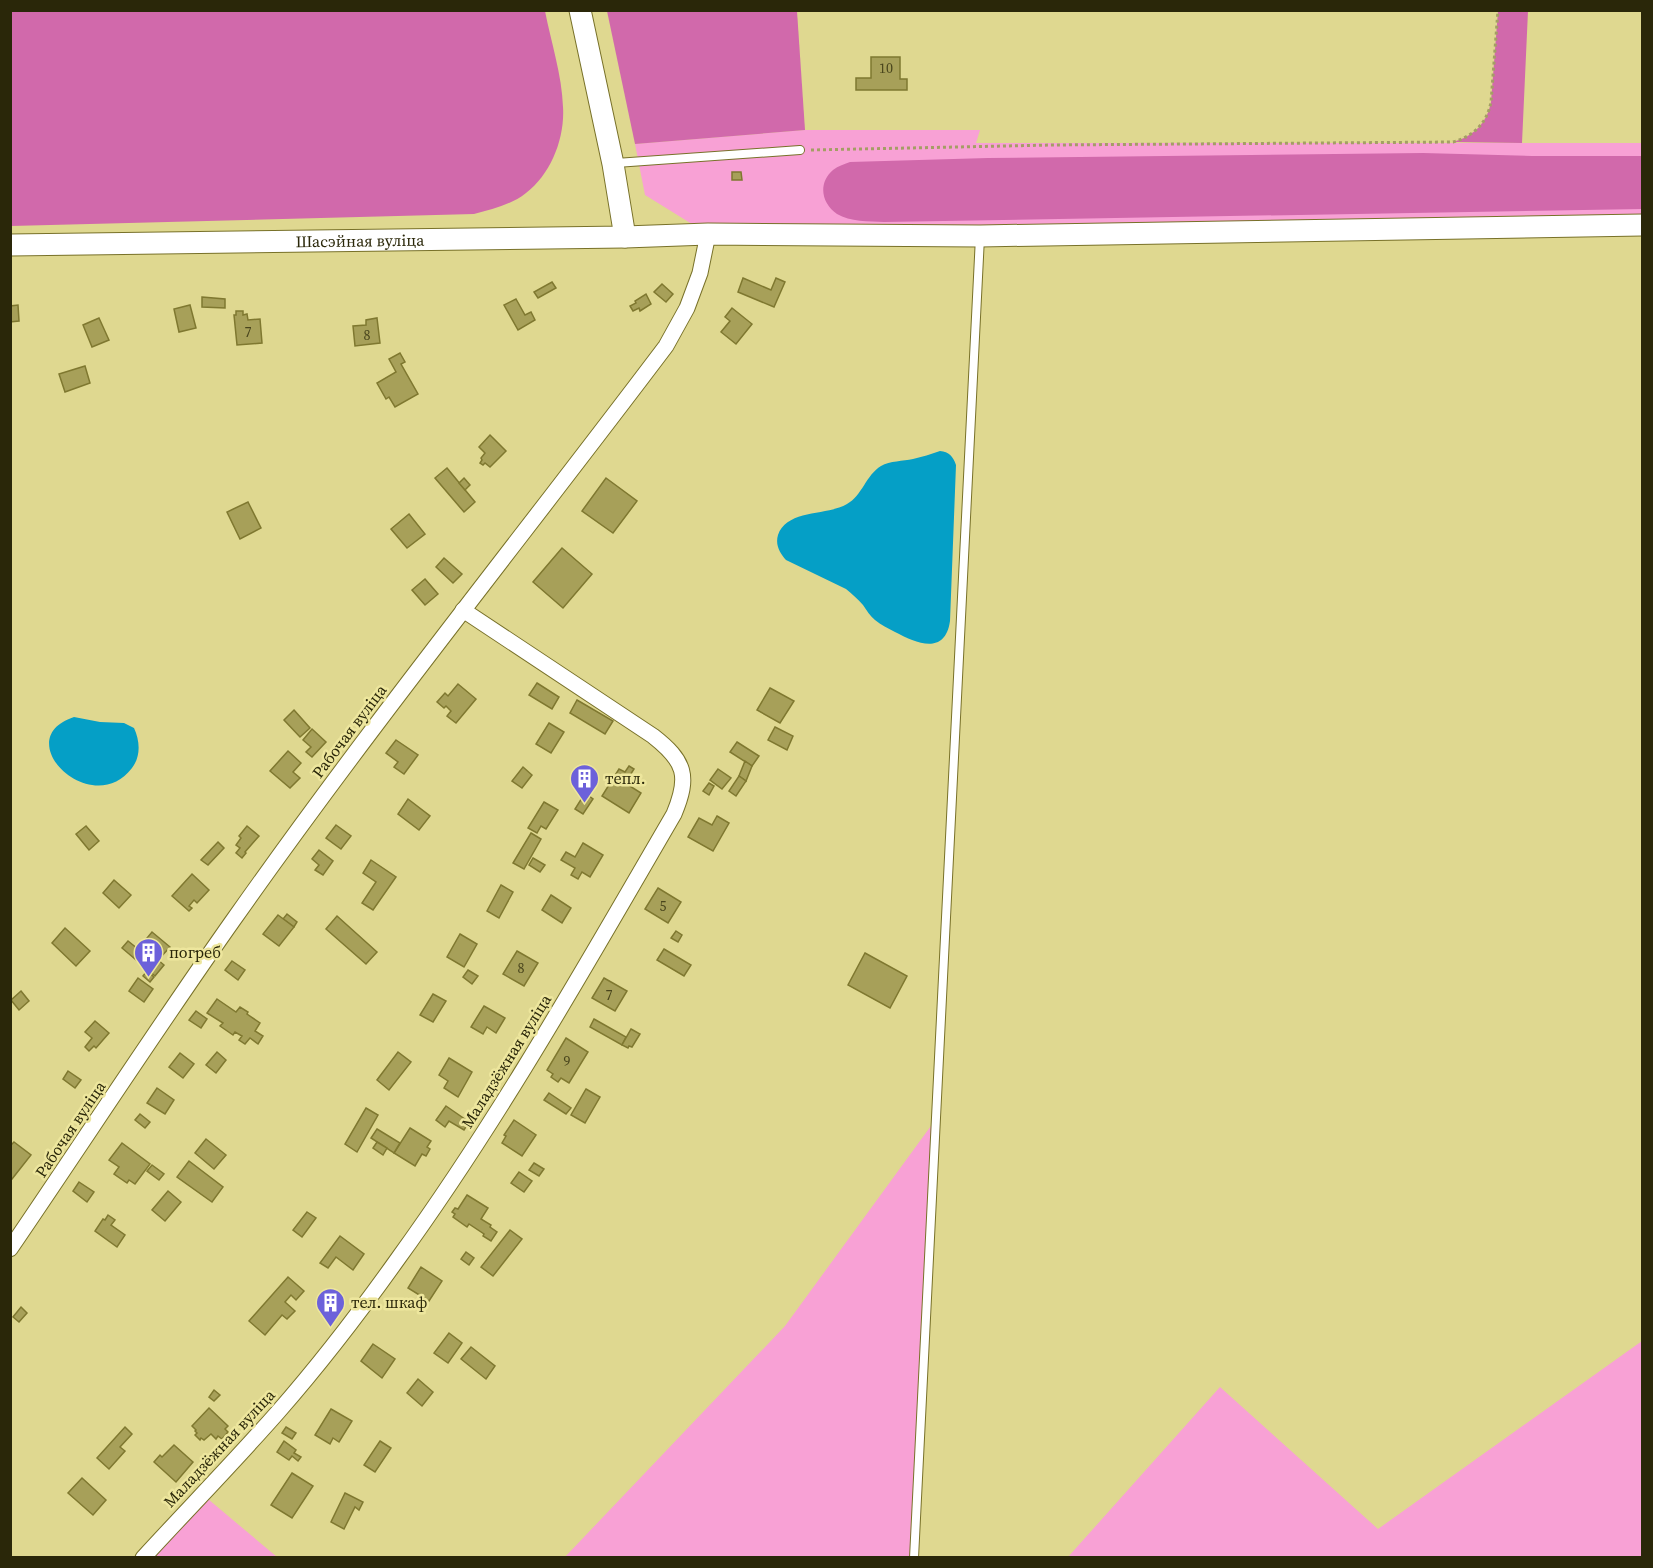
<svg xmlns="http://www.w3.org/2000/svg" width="1653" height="1568" font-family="'Source Serif 4',serif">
  <rect width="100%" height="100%" fill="#dfd890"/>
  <!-- green -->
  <g fill="#f8a1d5">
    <path d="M805,130H980L976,143H1642V225L708,234L645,195L635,144Z"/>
    <path d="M936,1119L914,1557L564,1558L785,1326Z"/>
    <path d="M1642,1341V1557H1068L1220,1387L1378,1529Z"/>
    <path d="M202,1494L277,1557L143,1558Z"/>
  </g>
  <!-- forest -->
  <g fill="#d169ab">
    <path d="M10,11H545C551,42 562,75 563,107C565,138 551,174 526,193C511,205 492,209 474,214L11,226Z"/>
    <path d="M607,11H797L805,130L635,144Z"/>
    <path d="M1498,11H1528L1522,143L1453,142C1474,136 1487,123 1491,102Z"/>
    <path d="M1423,153L1532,156H1642V209L884,222C869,221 850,222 837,214C821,203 818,183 833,170C838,166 845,164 850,162L988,158Z"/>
  </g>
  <!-- water -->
  <g fill="#059fc6">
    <path d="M940,451C949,452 953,456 956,465L950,621C945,656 916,643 895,632C888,628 881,625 875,620C870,616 867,611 863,605C858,599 852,594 846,589L786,560C780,553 775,545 778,535C787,509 827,516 847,504C862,496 866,475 881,466C890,461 903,461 913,459C922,457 931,454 940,451Z"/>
    <path d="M74,717L100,722L124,723L134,728C140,741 141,756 132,768C92,821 7,739 74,717Z"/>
  </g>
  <!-- building -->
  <g fill="#a7a059" stroke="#7f7830" stroke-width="1.5">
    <path d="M871,57H900V79H907V90H856V78H871Z"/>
    <path d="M732,172H741L742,180H732Z"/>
    <path d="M743,278L771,290L776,278L785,282L774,307L738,292Z"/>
    <path d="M552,282L556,288L538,298L534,292Z"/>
    <path d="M662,284L673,294L666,302L654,292Z"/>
    <path d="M646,294L651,304L640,311L639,308L633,311L630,306L636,303L635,301Z"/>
    <path d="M202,297L225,299V308L202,307Z"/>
    <path d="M516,299L525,315L531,312L535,320L518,330L504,305Z"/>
    <path d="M18,305L19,321L10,322V306Z"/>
    <path d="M190,305L196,328L179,332L174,309Z"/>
    <path d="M732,308L752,324L736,344L721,332L730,321L725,317Z"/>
    <path d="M236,311H243V315L247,314L248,320L260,319L262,343L237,345L234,315H236Z"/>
    <path d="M99,318L109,340L92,347L83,325Z"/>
    <path d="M377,318L380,343L355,346L353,326L366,325V320Z"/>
    <path d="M400,353L405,362L401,364L418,394L395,407L389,397L386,399L377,383L396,372L389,359Z"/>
    <path d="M85,366L90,383L65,392L59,374Z"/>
    <path d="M490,435L506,451L490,467L485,463L483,465L480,463L482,460L481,458L485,453L479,447Z"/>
    <path d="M447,468L475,502L464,512L435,478Z"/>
    <path d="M464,478L470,485L465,490L459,483Z"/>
    <path d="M606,478L637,501L613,533L582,511Z"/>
    <path d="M248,502L261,528L240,539L227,512Z"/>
    <path d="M409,514L425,534L407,548L391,529Z"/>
    <path d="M562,548L592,574L563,608L533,582Z"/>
    <path d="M444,558L462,574L453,583L436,567Z"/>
    <path d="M425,579L438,594L425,605L412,590Z"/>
    <path d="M537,683L559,697L552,709L529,695Z"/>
    <path d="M458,684L476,699L456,723L447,716L451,711L446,706L444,708L437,702L445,693L448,696Z"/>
    <path d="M770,688L794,701L780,723L757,710Z"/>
    <path d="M577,700L613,721L605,734L570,713Z"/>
    <path d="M294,710L310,728L300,737L284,720Z"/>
    <path d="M549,723L564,732L551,753L536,744Z"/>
    <path d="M775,727L793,736L787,750L768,740Z"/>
    <path d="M312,729L326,742L312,757L306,752L311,747L303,740Z"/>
    <path d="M396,740L418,755L404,774L394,767L398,762L386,753Z"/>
    <path d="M737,742L759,756L752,766L730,752Z"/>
    <path d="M288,751L301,763L293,772L300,778L290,788L270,771Z"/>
    <path d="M745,761L752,766L746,781L739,776Z"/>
    <path d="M629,766L634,769L625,783L641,793L629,813L602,796L619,769L625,772Z"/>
    <path d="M523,767L532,775L522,788L512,781Z"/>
    <path d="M718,769L731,778L722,789L710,780Z"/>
    <path d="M739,776L746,781L736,796L729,791Z"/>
    <path d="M709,783L714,786L709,795L703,791Z"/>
    <path d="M585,793L593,799L583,814L575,809Z"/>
    <path d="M408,799L430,816L419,830L398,814Z"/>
    <path d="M544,802L558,810L546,829L541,826L537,833L528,828Z"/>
    <path d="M717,816L729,823L713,851L688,837L699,818L712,825Z"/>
    <path d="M336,825L351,836L341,849L326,838Z"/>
    <path d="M86,826L99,841L89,850L76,834Z"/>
    <path d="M247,826L259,836L245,852L246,853L242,858L236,853L240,848L236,845L241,838L239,836Z"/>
    <path d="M531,833L541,839L524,869L513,863Z"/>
    <path d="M218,842L224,848L208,865L201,860Z"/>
    <path d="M583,843L603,855L590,877L582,872L578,879L571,875L575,868L561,860L566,852L575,857Z"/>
    <path d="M319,850L333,861L323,875L315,870L319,865L312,859Z"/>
    <path d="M533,858L545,865L540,872L529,865Z"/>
    <path d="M371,860L396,877L373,910L362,903L376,882L363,873Z"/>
    <path d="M192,874L209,890L197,903L194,900L189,906L192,908L189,911L172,896Z"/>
    <path d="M114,880L131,895L119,908L103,893Z"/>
    <path d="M501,885L513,892L499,918L487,911Z"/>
    <path d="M658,888L681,902L668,923L645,909Z"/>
    <path d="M551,895L571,908L562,923L542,910Z"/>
    <path d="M287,914L297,922L294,927L283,919Z"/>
    <path d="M278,915L294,927L279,946L263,934Z"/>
    <path d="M337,916L377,952L366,964L326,929Z"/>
    <path d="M65,928L90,951L76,966L52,943Z"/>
    <path d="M676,931L682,935L678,942L671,938Z"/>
    <path d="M152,932L170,947L158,960L164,965L155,976L122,948L128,941L138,949Z"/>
    <path d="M460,934L477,944L464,967L447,957Z"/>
    <path d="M664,949L691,965L684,976L657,960Z"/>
    <path d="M517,951L538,963L524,986L503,974Z"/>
    <path d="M865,953L907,976L890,1008L848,985Z"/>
    <path d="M232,961L245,970L238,980L225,970Z"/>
    <path d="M468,970L478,976L472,984L463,977Z"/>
    <path d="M147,971L154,977L150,982L143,976Z"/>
    <path d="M138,978L153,989L144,1002L129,991Z"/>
    <path d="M604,978L627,991L615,1011L592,998Z"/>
    <path d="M21,991L29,1001L19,1010L11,1000Z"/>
    <path d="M433,994L446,1001L433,1022L420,1015Z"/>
    <path d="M217,999L236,1012L240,1007L248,1012L247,1014L260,1023L255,1031L263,1036L258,1044L250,1038L245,1044L239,1040L242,1036L235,1032L233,1035L220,1026L223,1023L207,1013Z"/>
    <path d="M484,1006L505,1018L496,1033L487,1027L483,1034L471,1027Z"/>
    <path d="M196,1011L207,1019L201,1028L189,1020Z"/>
    <path d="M594,1019L626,1037L622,1045L590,1027Z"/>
    <path d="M95,1021L109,1033L96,1048L94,1046L89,1051L85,1047L92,1038L85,1032Z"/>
    <path d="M631,1029L640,1034L632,1047L629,1046L628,1048L622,1045Z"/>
    <path d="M566,1038L588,1052L569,1083L561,1078L558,1082L551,1077L553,1074L547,1070Z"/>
    <path d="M217,1052L226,1060L216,1073L206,1065Z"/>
    <path d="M398,1052L411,1062L389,1090L377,1080Z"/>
    <path d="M180,1053L194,1064L183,1078L169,1067Z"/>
    <path d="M449,1058L472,1072L458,1097L444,1088L448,1081L439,1075Z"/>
    <path d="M68,1071L81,1080L75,1088L63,1079Z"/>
    <path d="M157,1088L174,1100L165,1114L147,1103Z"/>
    <path d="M586,1089L600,1097L585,1123L571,1115Z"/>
    <path d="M549,1093L571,1108L566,1114L544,1100Z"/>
    <path d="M446,1106L469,1122L464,1130L449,1121L445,1127L436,1120Z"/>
    <path d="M366,1108L378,1115L357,1152L345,1144Z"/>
    <path d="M140,1114L150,1122L145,1128L135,1120Z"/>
    <path d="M514,1120L536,1135L522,1156L502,1143L506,1136L504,1135Z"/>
    <path d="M410,1128L431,1141L427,1147L430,1149L426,1156L422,1154L415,1166L394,1153Z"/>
    <path d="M377,1129L400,1143L394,1153L371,1138Z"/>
    <path d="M206,1139L226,1155L214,1169L195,1153Z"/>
    <path d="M14,1142L31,1155L12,1179L10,1178V1146Z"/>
    <path d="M377,1142L387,1148L383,1155L373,1148Z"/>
    <path d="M122,1143L150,1164L135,1184L129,1180L127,1183L114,1174L119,1167L109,1160Z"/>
    <path d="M189,1161L223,1187L212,1202L177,1177Z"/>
    <path d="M534,1163L544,1169L539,1176L529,1170Z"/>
    <path d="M152,1165L164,1174L159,1180L147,1171Z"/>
    <path d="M519,1172L532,1181L524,1192L511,1183Z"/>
    <path d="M79,1182L94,1192L87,1202L73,1191Z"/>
    <path d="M168,1191L181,1202L165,1221L152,1210Z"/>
    <path d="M467,1195L488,1208L481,1219L491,1225L490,1227L497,1232L491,1241L483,1236L484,1234L469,1224L467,1227L453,1217L455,1214L452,1212L455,1208L458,1209Z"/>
    <path d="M307,1212L316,1218L302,1237L293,1230Z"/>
    <path d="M108,1215L115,1220L111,1225L125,1235L117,1247L95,1231L103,1219L105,1220Z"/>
    <path d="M510,1230L522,1239L493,1276L481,1267Z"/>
    <path d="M340,1236L364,1254L353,1270L336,1257L328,1268L320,1263Z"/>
    <path d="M466,1252L474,1258L469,1265L461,1259Z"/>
    <path d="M421,1267L442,1281L429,1301L408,1288Z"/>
    <path d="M288,1277L304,1291L296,1300L291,1295L285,1302L295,1311L287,1319L282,1315L265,1335L249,1321Z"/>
    <path d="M21,1307L27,1313L19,1322L13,1317Z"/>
    <path d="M449,1333L462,1343L448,1363L434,1353Z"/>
    <path d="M373,1344L395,1359L382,1378L361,1361Z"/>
    <path d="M471,1347L495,1366L486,1379L461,1359Z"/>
    <path d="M418,1379L433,1392L422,1406L407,1393Z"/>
    <path d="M214,1390L220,1395L214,1401L209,1397Z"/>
    <path d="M209,1408L228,1426L225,1429L228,1432L222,1439L218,1436L216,1439L211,1434L204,1440L201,1438L200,1440L195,1435L197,1433L195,1431L196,1430L192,1426Z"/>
    <path d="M331,1409L352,1421L339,1442L333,1438L330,1444L315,1435Z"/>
    <path d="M125,1427L132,1434L120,1447L125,1451L109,1469L97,1458Z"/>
    <path d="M286,1427L296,1433L292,1439L282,1433Z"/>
    <path d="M284,1441L296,1450L294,1453L301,1457L298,1461L292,1456L289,1460L277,1452Z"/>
    <path d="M380,1441L391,1448L375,1472L364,1465Z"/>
    <path d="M174,1445L193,1462L176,1482L154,1462L160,1455L162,1457Z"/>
    <path d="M292,1473L313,1486L292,1518L271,1505Z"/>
    <path d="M82,1478L106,1500L93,1515L68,1493Z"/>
    <path d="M345,1493L363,1502L359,1510L355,1507L344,1529L331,1522Z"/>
  </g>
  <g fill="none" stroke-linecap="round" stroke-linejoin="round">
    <defs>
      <g id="lane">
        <path d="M616,163L800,150"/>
        <path d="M914,1558L980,237"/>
      </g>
      <g id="street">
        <path d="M10,1249C85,1139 157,1028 234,919C372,723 522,537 666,346L687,308L700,273L708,234"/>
        <path d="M143,1558C188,1509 234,1462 278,1412C320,1364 360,1312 397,1260C500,1118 586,965 674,814C690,776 685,761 653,736L463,610"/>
      </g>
      <g id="secondary">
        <path d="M580,10L613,164L625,237"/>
        <path id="s1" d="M10,245L625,237L708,234L980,236L1642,225"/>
      </g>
    </defs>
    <!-- lane casing -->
    <use href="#lane" stroke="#787129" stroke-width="10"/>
    <!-- street casing -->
    <use href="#street" stroke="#787129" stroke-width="17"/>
    <!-- secondary casing -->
    <use href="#secondary" stroke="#787129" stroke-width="23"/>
    <!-- path -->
    <path stroke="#a49e64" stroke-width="3" stroke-dasharray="3 3" stroke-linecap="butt" d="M811,150L1051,145L1453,142C1474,136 1487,123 1491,102L1498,10"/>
    <!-- lane -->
    <use href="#lane" stroke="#fff" stroke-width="8"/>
    <!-- street -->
    <use href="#street" stroke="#fff" stroke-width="15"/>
    <!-- secondary -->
    <use href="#secondary" stroke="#fff" stroke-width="21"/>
  </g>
  <!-- icons -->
  <defs>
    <symbol id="building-pin" viewBox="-11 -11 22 30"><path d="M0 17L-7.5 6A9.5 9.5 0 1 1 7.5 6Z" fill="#6c61da" stroke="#ede69d"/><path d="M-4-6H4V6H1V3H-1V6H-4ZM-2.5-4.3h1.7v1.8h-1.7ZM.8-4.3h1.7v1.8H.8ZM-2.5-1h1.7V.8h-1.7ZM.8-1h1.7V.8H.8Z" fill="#fff"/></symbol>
  </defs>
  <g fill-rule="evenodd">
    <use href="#building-pin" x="568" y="762" width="33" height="45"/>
    <use href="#building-pin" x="132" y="936" width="33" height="45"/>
    <use href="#building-pin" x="314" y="1286" width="33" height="45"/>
  </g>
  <g text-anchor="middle" stroke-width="5" stroke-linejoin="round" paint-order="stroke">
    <!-- number labels -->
    <g font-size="14" fill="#49451d">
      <text x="886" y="73">10</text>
      <text x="248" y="337">7</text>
      <text x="367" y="340">8</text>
      <text x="663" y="911">5</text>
      <text x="521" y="973">8</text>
      <text x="609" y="1000">7</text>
      <text x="567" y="1066">9</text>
    </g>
    <!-- street labels -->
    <g font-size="16" fill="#2a2709" stroke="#ede69d">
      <text dy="6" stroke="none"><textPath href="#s1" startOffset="350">Шасэйная вуліца</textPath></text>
      <text transform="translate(349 731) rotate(-53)" y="6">Рабочая вуліца</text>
      <text transform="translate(506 1061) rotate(-58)" y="6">Маладзёжная вуліца</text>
      <text transform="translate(70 1129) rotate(-56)" y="6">Рабочая вуліца</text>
      <text transform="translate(219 1448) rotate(-47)" y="6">Маладзёжная вуліца</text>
    </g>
    <!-- poi labels -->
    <g font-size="16" fill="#2a2709" stroke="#ede69d" text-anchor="start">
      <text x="605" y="784">тепл.</text>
      <text x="169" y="958">погреб</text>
      <text x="351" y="1308">тел. шкаф</text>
    </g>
  </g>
  <!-- border -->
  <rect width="1653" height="1568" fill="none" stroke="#2a2709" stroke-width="24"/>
</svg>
